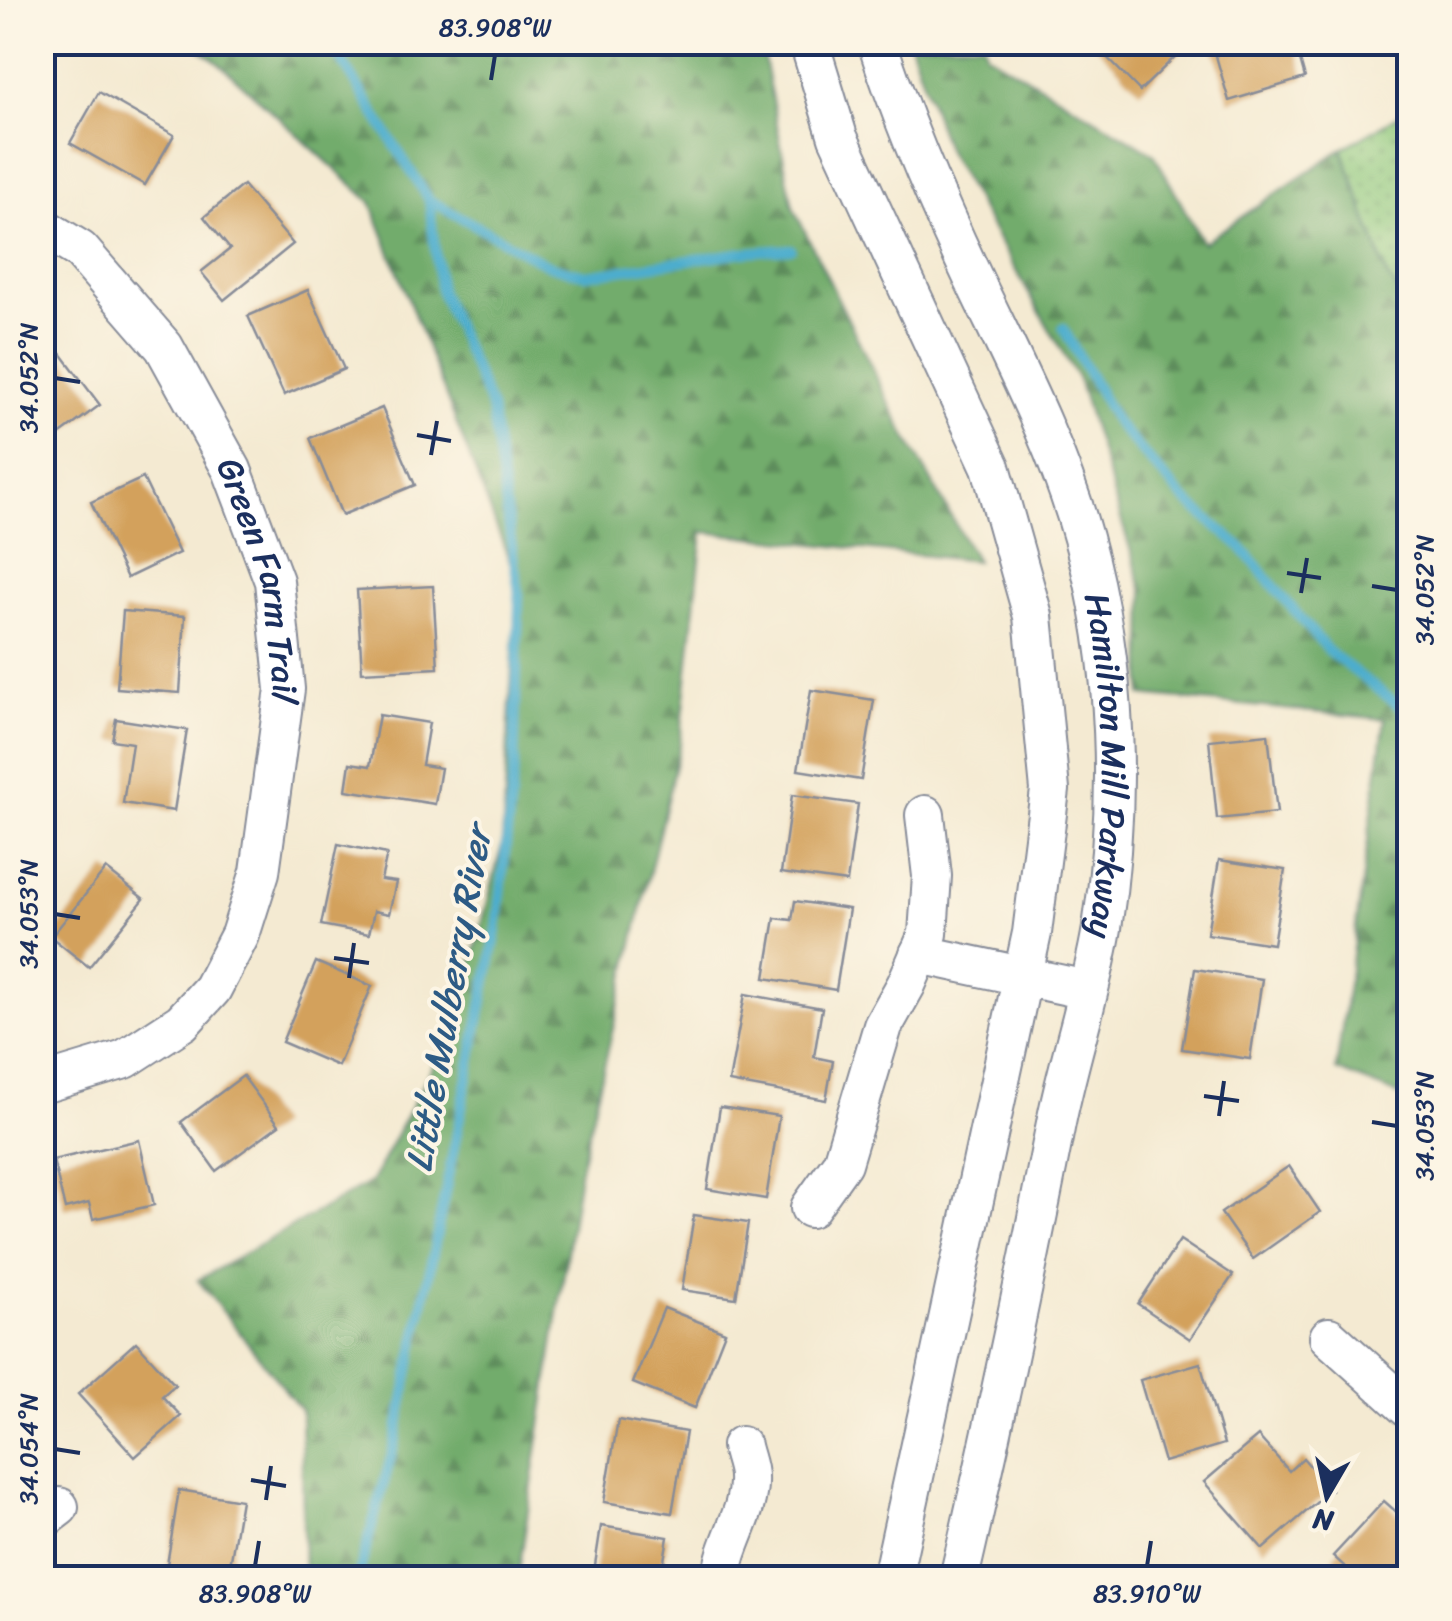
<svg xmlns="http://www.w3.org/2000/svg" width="1452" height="1621" font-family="Sriracha,sans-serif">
  <defs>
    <pattern id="grass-dots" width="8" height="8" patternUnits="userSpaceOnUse" patternTransform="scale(2.5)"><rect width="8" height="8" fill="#8ec87c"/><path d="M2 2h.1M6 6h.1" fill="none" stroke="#73a369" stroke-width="1.8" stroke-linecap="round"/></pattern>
    <pattern id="forest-firs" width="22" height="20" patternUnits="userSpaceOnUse" patternTransform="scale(2.5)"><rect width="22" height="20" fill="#72ac6c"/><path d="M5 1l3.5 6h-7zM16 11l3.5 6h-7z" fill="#5d8c5c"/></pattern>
  </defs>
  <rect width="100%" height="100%" fill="#fcf5e5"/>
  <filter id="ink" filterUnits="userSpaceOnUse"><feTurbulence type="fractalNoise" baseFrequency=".01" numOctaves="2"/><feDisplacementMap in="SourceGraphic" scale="20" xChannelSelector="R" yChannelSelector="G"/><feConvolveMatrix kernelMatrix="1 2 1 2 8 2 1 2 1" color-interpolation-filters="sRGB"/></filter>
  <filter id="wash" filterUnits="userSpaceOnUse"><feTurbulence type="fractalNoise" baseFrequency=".0048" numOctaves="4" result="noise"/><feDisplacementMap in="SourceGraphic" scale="40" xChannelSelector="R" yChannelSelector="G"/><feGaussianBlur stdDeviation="2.25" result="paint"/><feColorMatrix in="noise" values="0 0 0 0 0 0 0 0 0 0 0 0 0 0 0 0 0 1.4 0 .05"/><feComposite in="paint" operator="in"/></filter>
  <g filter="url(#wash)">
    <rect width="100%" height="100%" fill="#f4ead2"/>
    <!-- grass -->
    <path fill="url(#grass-dots)" stroke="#547c6d" stroke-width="2.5" d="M1409,109V304L1388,278L1342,149Z"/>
    <!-- forest -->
    <g fill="url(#forest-firs)" stroke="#466e65" stroke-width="2.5">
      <path d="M191,43H761L793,207L899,423L976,561L703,532L680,744L579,1173L518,1578H304L301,1410L198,1280L372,1181L458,1018L502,845L517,580L371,202L218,62Z"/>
      <path d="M910,43H984L986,53L1154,154L1203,243L1342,149L1388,278L1409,304V1099L1336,1070L1385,719L1142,695L1144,594L1078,379L946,149Z"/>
    </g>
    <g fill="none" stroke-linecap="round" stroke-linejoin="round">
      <!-- stream -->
      <g stroke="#4eadcd" stroke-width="10">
        <path d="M330,42L429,200L440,290L491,408L519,594L514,769L497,930L397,1435L358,1578"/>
        <path d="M429,200L548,265L586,275L744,252L791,249"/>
        <path d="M1063,328L1117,424L1182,497L1242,548L1328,651L1410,714"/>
      </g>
    </g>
    <g id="blocks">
      <!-- building -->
      <g fill="#d3a15c">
        <path d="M1092,42H1179L1184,48L1140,91Z"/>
        <path d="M1212,42H1295L1305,78L1229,101Z"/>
        <path d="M99,92L174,135L145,185L70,143Z"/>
        <path d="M243,185L293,244L224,300L201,272L230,249L204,217Z"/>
        <path d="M308,290L344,369L284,395L248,316Z"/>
        <path d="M57,348L100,405L51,441L42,430V358Z"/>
        <path d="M382,408L415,485L342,515L310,438Z"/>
        <path d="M143,478L179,553L127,578L91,502Z"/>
        <path d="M433,586L438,668L362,672L357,590Z"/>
        <path d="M123,611L185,616L180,693L117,688Z"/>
        <path d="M811,690L874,700L861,780L798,770Z"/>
        <path d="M379,715L429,723L422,765L441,768L435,804L346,790L350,763L370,766Z"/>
        <path d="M116,719L187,730L174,811L123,803L132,743L112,740Z"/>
        <path d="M1268,734L1277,813L1217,819L1209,740Z"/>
        <path d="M792,795L858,804L847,882L781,873Z"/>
        <path d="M338,844L387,854L381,880L396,882L389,914L374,911L369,934L321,925Z"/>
        <path d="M1219,860L1285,870L1273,944L1207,934Z"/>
        <path d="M106,869L144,899L89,967L51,937Z"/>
        <path d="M795,901L849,909L836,990L765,978L775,918L792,920Z"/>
        <path d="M316,962L372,986L338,1066L282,1042Z"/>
        <path d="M1195,969L1262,979L1250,1059L1182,1049Z"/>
        <path d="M745,994L822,1008L814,1057L833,1061L826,1100L729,1082Z"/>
        <path d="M243,1076L279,1125L216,1171L181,1122Z"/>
        <path d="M720,1107L779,1116L766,1199L707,1189Z"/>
        <path d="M139,1140L154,1205L93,1219L89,1203L65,1209L53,1160Z"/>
        <path d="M1289,1166L1320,1212L1253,1259L1221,1213Z"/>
        <path d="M694,1215L748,1223L736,1298L682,1290Z"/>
        <path d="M1180,1240L1233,1275L1190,1339L1138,1304Z"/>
        <path d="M664,1308L725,1332L695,1408L633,1383Z"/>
        <path d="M136,1342L175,1385L162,1396L181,1416L135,1457L78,1394Z"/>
        <path d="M1200,1363L1224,1444L1164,1462L1140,1380Z"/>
        <path d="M618,1420L686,1432L672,1513L604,1502Z"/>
        <path d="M1258,1436L1289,1471L1303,1458L1331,1490L1263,1549L1204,1482Z"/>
        <path d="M179,1490L241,1500L228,1578L166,1571Z"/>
        <path d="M1384,1501L1410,1524V1578H1357L1333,1556Z"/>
        <path d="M601,1526L668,1537L661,1578H593Z"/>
      </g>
    </g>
  </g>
  <g filter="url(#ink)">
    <use href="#blocks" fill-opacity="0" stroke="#888c98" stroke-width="2.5"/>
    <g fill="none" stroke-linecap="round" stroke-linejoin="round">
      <defs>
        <g id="minor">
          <path d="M809,42L838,137L991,467L1033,616L1050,790L1032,933L892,1578"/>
          <path id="s1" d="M877,42C903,124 937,202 974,280C1014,364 1058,447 1083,538C1118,664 1122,800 1102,928C1091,994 1069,1058 1056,1123C1026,1276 994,1427 959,1578"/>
          <path id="s2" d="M42,227L80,250L164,347L232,470L274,581L285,689L260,872L240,935L212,989L182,1022L125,1059L42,1084"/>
          <path d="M919,954L1087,990"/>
          <path d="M810,1208L842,1163L883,1026L906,985L928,934L932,876L925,815"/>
          <path d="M1329,1337L1410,1410"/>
          <path d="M42,1520L59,1507"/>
          <path d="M722,1578C724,1543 750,1513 748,1477C748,1467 743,1456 741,1446"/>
        </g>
      </defs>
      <!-- minor casing -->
      <use href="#minor" stroke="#888c98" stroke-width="42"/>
      <!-- minor -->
      <use href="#minor" stroke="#fff" stroke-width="38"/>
    </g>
  </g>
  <!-- ticks -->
  <path fill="none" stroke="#1b2f5e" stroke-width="4" d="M491,80L495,55M55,378L80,382M417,435L451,441M431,455L437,421M1287,573L1321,578M1372,586L1397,590M1301,593L1307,558M55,914L80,918M334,958L369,963M349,978L354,943M1204,1096L1239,1101M1219,1116L1224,1081M1372,1122L1397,1126M55,1449L80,1453M251,1480L286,1486M266,1500L271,1466M255,1566L259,1541M1147,1566L1151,1541"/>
  <g text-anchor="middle" stroke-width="8" stroke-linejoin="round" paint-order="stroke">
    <!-- street labels -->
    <g font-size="35" fill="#1b2f5e" stroke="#fcf5e5">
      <text dy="12" stroke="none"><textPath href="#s2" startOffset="428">Green Farm Trail</textPath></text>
      <text dy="12" stroke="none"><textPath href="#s1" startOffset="768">Hamilton Mill Parkway</textPath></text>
    </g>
    <!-- water labels -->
    <g font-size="38" font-style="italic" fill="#2d5b85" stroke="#fcf5e5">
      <text transform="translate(448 999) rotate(-80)" y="13">Little Mulberry River</text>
    </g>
  </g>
  <!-- margin -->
  <rect width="1452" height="1621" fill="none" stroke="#fcf5e5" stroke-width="110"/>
  <!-- north arrow -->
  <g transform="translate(1327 1496) rotate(189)" stroke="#fcf5e5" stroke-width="8" paint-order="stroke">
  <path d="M0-8L18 38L0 25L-18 38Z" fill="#1b2f5e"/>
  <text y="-15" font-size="28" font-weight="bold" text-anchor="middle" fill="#1b2f5e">N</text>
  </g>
  <rect x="55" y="55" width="1342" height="1511" fill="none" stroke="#1b2f5e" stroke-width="4"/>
  <g font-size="25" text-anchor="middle" fill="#1b2f5e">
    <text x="495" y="36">83.908°W</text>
    <text transform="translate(28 378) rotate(-90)" y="9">34.052°N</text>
    <text transform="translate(1424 590) rotate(-90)" y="9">34.052°N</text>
    <text transform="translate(28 914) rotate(-90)" y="9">34.053°N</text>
    <text transform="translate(1424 1126) rotate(-90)" y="9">34.053°N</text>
    <text transform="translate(28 1449) rotate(-90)" y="9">34.054°N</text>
    <text x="255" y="1602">83.908°W</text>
    <text x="1147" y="1602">83.910°W</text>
  </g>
</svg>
